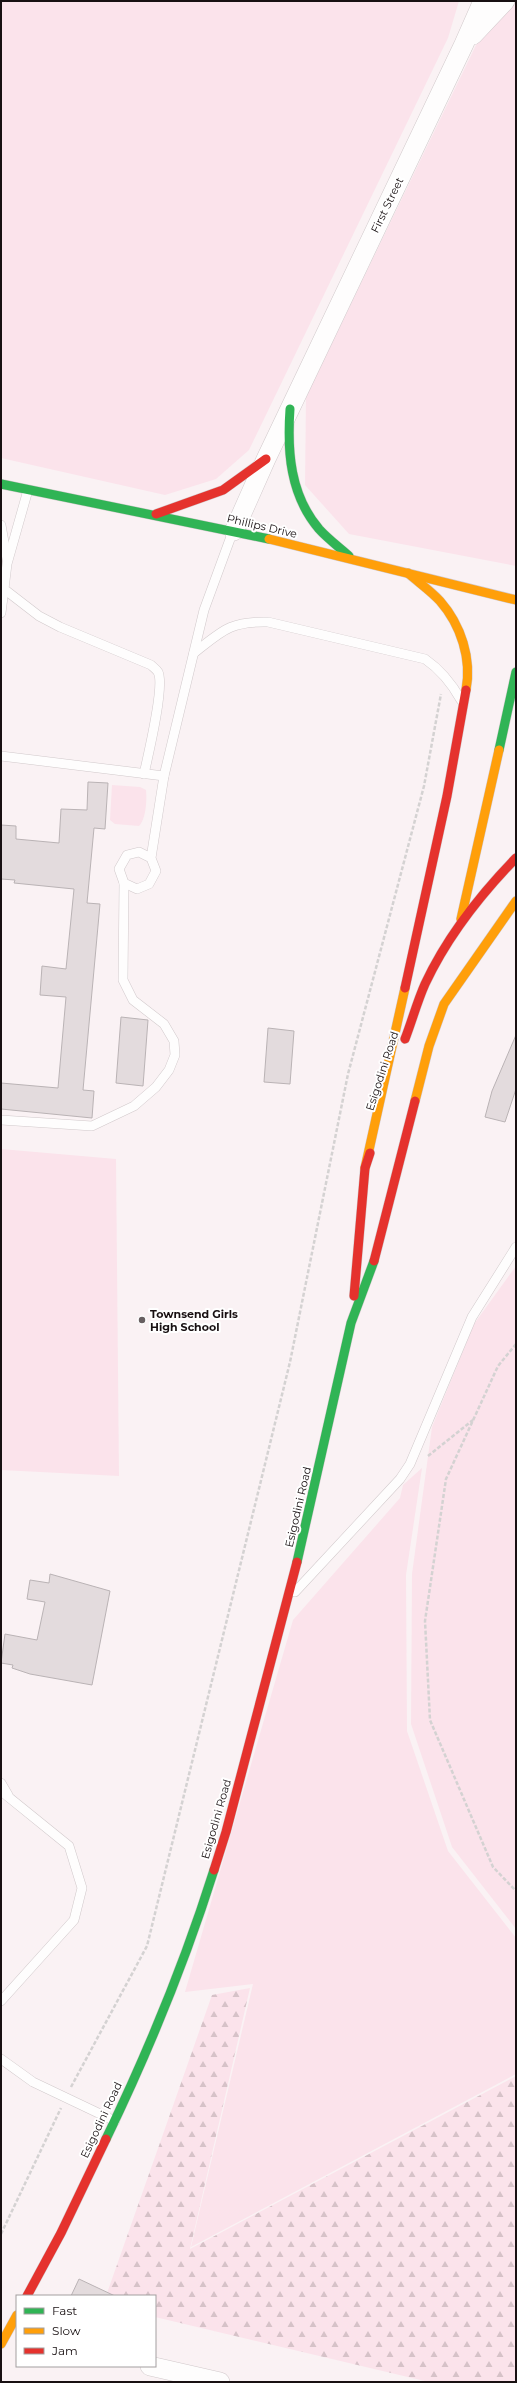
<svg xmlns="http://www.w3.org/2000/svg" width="517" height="2383" font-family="Montserrat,sans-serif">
  <defs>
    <pattern id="forest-firs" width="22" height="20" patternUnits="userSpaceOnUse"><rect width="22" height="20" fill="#fbe3eb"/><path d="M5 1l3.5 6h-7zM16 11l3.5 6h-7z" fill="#d6c2c8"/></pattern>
  </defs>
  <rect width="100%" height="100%" fill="#faf2f4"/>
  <!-- green -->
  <g fill="#fbe3eb">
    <path d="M1,1H459L448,38L249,450L216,479L165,495L1,458Z"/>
    <path d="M511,1H516V566L349,534L305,485L306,397L477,43Z"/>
    <path d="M112,785L140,787L146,790C147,800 146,819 139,826L115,824L110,820Z"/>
    <path d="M1,1149L116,1159L119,1476L1,1470Z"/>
    <path d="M516,1266V1929L452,1847L411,1724L412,1574L432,1427L474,1324Z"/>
    <path d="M422,1468L406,1575L407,1731L448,1851L516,1938V2074L191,2247L253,1984L185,1992L293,1620L400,1498L403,1485Z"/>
  </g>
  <!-- forest -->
  <path fill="url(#forest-firs)" d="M250,1988L190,2249L516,2076V2382H429L155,2317V2296H106L212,1995Z"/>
  <!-- building -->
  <g fill="#e3dbdd" stroke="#bab3b5">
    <path d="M88,782L108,783L105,829L94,828L87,903L100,904L83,1090L94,1091L92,1118L1,1109V1083L58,1088L66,997L40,995L42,966L66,969L74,889L14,883L15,880L1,879V825L16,826V839L59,843L61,809L87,810Z"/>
    <path d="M121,1017L148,1020L143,1086L116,1083Z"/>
    <path d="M268,1028L294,1031L290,1084L264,1082Z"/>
    <path d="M516,1035V1089L505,1122L485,1117L492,1091Z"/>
    <path d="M50,1574L110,1591L92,1685L30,1674L12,1668L13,1665L1,1663L5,1634L37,1640L45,1602L27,1599L30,1580L49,1583Z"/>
    <path d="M79,2279L115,2296H71Z"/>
  </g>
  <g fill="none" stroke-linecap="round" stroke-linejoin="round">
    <defs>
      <g id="lane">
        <path d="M28,490L7,564L4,589L39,616L60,627L151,665C153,667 156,669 158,672C165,685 148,756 144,774"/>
        <path d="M1,525L7,559"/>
        <path d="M1,613L4,589"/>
        <path d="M194,653C222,631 230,621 268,622L425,659C441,670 452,684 461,700"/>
        <path d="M1,756L164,776L151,858L156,871L149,884L137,889L124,883L119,869L127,855L139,852L151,858"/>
        <path d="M164,776L204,610L233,531"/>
        <path d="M1,1120L92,1126L134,1106L156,1087L169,1070L175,1055L174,1041L164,1024L133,1000L123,980L124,883"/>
        <path d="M295,1592L400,1479L410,1464L472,1317L516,1247"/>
        <path d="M1,1783L8,1795"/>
        <path d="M1,1791L69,1846L82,1888L74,1920L1,2001"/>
        <path d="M1,2059L33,2082L115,2121"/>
      </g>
      <g id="street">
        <path d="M473,35L505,1"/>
        <path d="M234,531L266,459L464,44L483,1"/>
        <path d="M150,2366L220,2382"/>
      </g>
      <g id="fast">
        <path d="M290,409C287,451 290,495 319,529C328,539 339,547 349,556"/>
        <path d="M1,484L269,539"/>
        <path d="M499,750L516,672"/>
        <path d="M297,1562L351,1323L374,1261"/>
        <path d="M106,2139C148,2052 185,1962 214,1870"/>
      </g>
      <g id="slow">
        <path d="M269,539L516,600"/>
        <path d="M408,573C418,582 431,591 440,601C461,625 472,659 466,690"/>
        <path d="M461,919L499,750"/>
        <path d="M415,1101L429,1046L444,1004L516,901"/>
        <path d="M365,1168L405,988"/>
        <path d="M1,2344L17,2315"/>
      </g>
      <g id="jam">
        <path d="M156,514L223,490L266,459"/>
        <path d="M405,988L447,796L466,690"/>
        <path d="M405,1039C412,1021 417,1002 425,984C447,937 480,895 516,858"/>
        <path d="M374,1261L415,1101"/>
        <path d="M354,1296L365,1168L370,1153"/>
        <path d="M214,1870L226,1832L297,1562"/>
        <path d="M27,2296L61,2233L106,2139"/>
      </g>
    </defs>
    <!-- lane casing -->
    <use href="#lane" stroke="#d1c9cb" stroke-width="10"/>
    <!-- street casing -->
    <use href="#street" stroke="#d1c9cb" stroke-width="20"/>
    <!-- fast casing -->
    <use href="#fast" stroke="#d1c9cb" stroke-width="10"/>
    <!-- slow casing -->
    <use href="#slow" stroke="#d1c9cb" stroke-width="10"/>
    <!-- jam casing -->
    <use href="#jam" stroke="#d1c9cb" stroke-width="10"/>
    <!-- path -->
    <g stroke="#d4d2d2" stroke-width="2.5" stroke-dasharray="4 2" stroke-linecap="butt">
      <path d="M516,1344L498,1366L446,1479L425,1621L430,1720L493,1867L516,1891"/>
      <path d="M428,1456L473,1420"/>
      <path d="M71,2087L147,1946L290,1362L348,1074L424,786L441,694"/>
      <path d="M1,2234L61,2108"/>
    </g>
    <!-- lane -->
    <use href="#lane" stroke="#fefdfd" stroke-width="9"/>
    <!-- street -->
    <use href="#street" stroke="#fefdfd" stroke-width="19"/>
    <!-- fast -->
    <use href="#fast" stroke="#30b455" stroke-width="9"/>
    <!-- slow -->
    <use href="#slow" stroke="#ff9f0a" stroke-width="9"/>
    <!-- jam -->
    <use href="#jam" stroke="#e5322d" stroke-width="9"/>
  </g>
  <!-- markers -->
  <circle fill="#675f61" stroke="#fff" stroke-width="1.5" cx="142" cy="1320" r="4"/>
  <g text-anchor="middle" stroke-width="4" stroke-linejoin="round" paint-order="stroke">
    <!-- street labels -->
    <g font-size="11" fill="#181012" stroke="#fff">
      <text transform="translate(387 205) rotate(-64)" y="4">First Street</text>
      <text transform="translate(262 526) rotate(13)" y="4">Phillips Drive</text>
      <text transform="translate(382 1071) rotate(-72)" y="4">Esigodini Road</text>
      <text transform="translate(298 1507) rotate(-77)" y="4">Esigodini Road</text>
      <text transform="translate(216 1819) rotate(-74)" y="4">Esigodini Road</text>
      <text transform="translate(101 2120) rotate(-65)" y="4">Esigodini Road</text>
    </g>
    <!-- poi labels -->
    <g font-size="11" font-weight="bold" fill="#181012" stroke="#fff" text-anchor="start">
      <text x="150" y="1318">Townsend Girls<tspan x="150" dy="13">High School</tspan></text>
    </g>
  </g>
  <!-- border -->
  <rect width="517" height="2383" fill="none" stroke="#181012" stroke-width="4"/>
  <!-- legend -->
  <rect x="16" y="2295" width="140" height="72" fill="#ffffff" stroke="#a39fa0"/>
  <rect x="24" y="2308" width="20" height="6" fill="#30b455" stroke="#a39fa0"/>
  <text x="52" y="2315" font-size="12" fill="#181012">Fast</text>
  <rect x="24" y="2328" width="20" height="6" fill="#ff9f0a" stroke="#a39fa0"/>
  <text x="52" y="2335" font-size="12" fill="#181012">Slow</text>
  <rect x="24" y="2348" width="20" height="6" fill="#e5322d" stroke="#a39fa0"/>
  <text x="52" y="2355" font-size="12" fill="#181012">Jam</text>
</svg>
